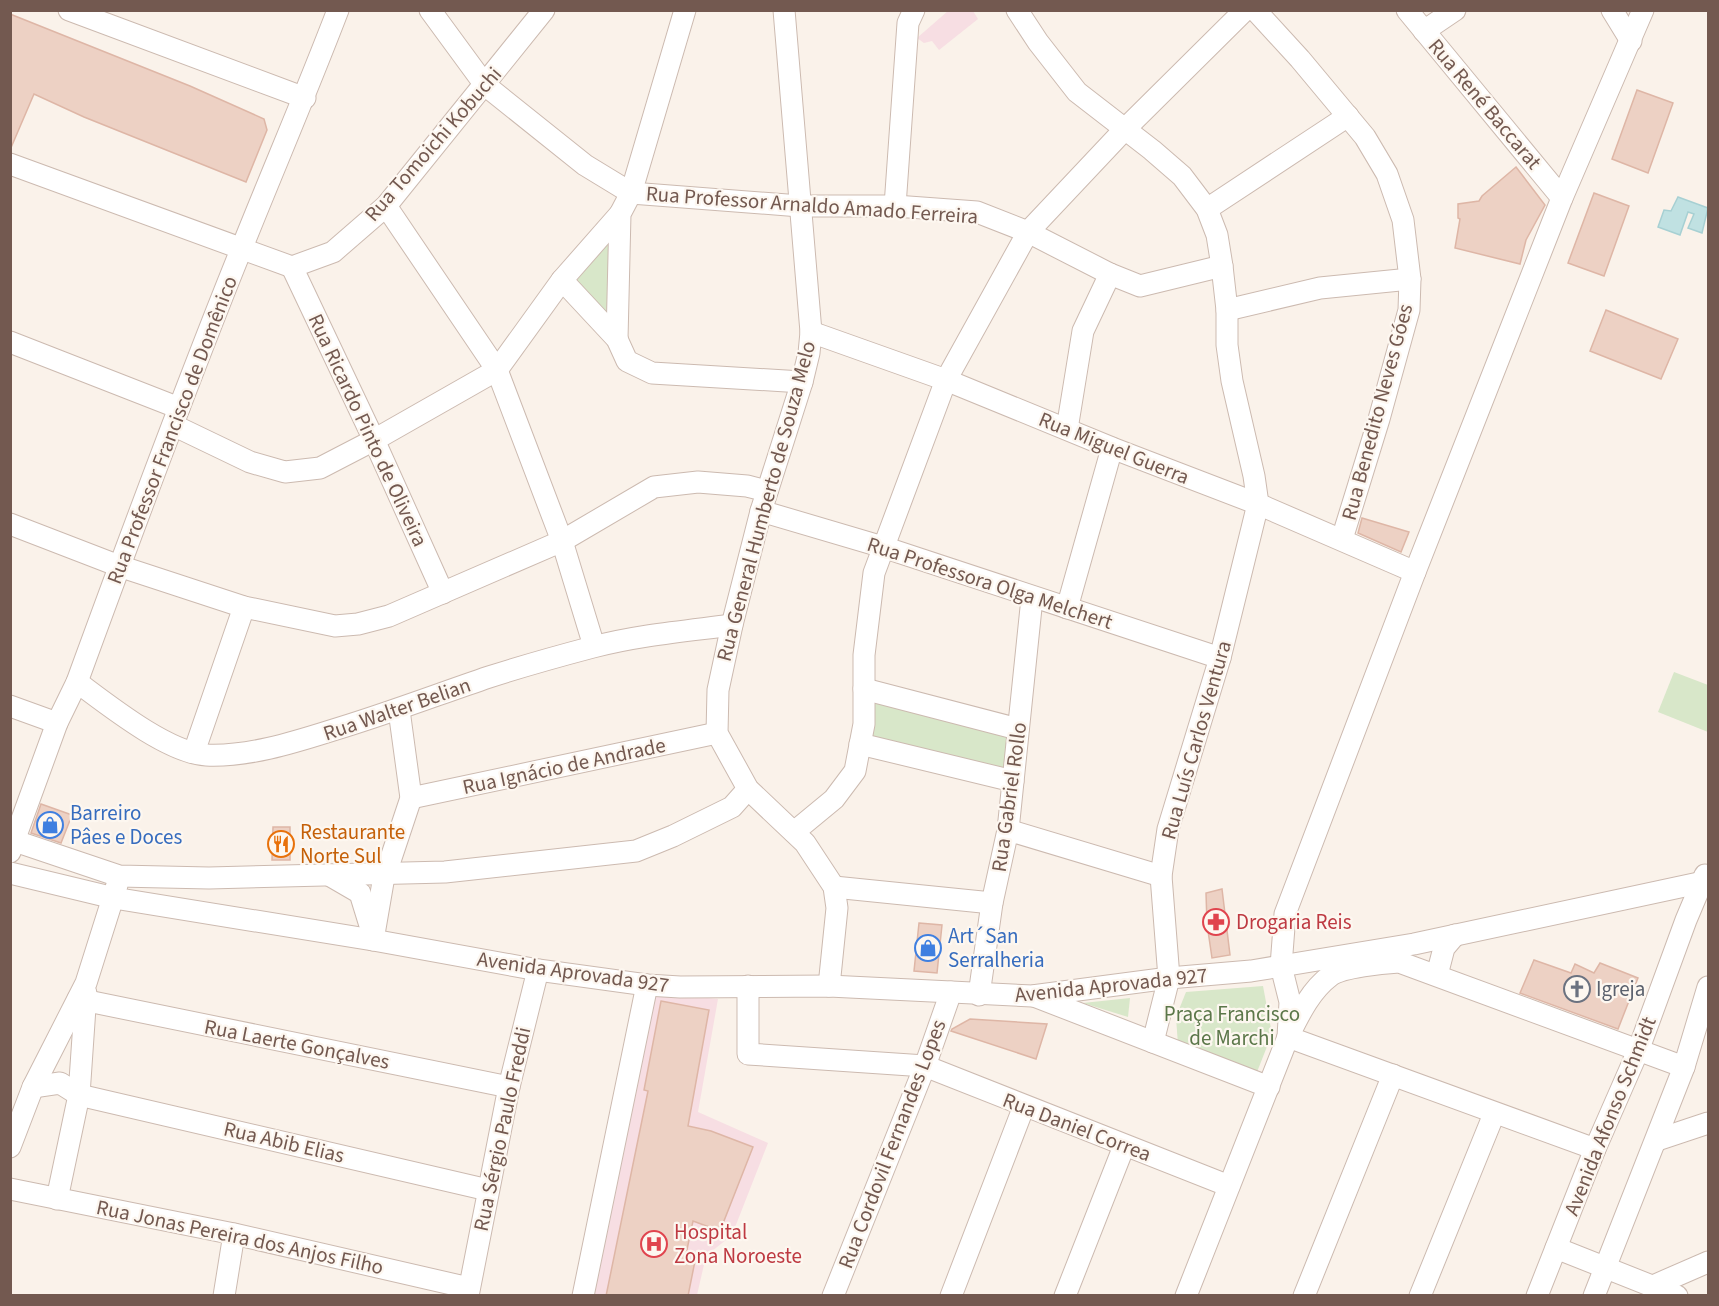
<svg xmlns="http://www.w3.org/2000/svg" width="1719" height="1306" font-family="'Source Sans 3',sans-serif">
  <rect width="100%" height="100%" fill="#faf2ea"/>
  <!-- medical -->
  <g fill="#f7dee3">
    <path d="M948,11H973L978,19L939,50L932,41L924,43L917,38Z"/>
    <path d="M656,993L718,999L698,1112L768,1143L732,1235L706,1256L697,1295L593,1296Z"/>
  </g>
  <!-- green -->
  <g fill="#d8e7c9">
    <path d="M609,232L612,318L575,285V273Z"/>
    <path d="M1674,672L1708,685V732L1658,712Z"/>
    <path d="M864,689L1018,735L1011,778L865,741Z"/>
    <path d="M1263,986L1272,1034L1255,1077L1178,1045L1176,1017L1186,992Z"/>
    <path d="M1130,998L1128,1017L1083,1003Z"/>
  </g>
  <!-- water -->
  <path fill="#c0e1e2" stroke="#a7d0d3" stroke-width="1.5" d="M1678,197L1708,208L1702,233L1688,228L1694,214L1688,212L1680,235L1658,227L1664,210L1671,211Z"/>
  <!-- building -->
  <g fill="#edd1c4" stroke="#deb6a6" stroke-width="1.5">
    <path d="M10,14L190,86L264,119L267,130L246,182L84,117L34,94L10,150Z"/>
    <path d="M1637,90L1673,103L1648,173L1612,159Z"/>
    <path d="M1516,167L1545,205L1526,240L1520,264L1455,248L1460,219L1458,218V204L1479,201L1482,196Z"/>
    <path d="M1594,193L1629,206L1604,276L1568,263Z"/>
    <path d="M1606,310L1678,339L1661,379L1590,351Z"/>
    <path d="M1362,518L1409,532L1401,552L1358,533Z"/>
    <path d="M41,804L72,815L61,843L31,833Z"/>
    <path d="M273,827H290V860H272Z"/>
    <path d="M1222,889L1230,955L1212,958L1207,924L1206,893Z"/>
    <path d="M919,923L942,925L937,973L914,971Z"/>
    <path d="M1534,960L1571,973L1575,964L1594,973L1600,963L1638,978L1618,1029L1520,993Z"/>
    <path d="M661,1001L709,1010L688,1126L711,1131L753,1147L720,1231L693,1221L685,1259L695,1261L688,1296H606L648,1091L644,1090Z"/>
    <path d="M970,1019L1047,1024L1036,1059L951,1031L952,1029Z"/>
  </g>
  <g fill="none" stroke-linecap="round" stroke-linejoin="round">
    <defs>
      <g id="minor">
        <path d="M69,10L305,98"/>
        <path d="M430,10L485,85L585,165L631,193L800,206H895L977,212L1028,232L1110,274L1140,286L1222,266"/>
        <path d="M784,10L811,332L809,353L802,382L761,511L732,625L718,690L717,733L748,789L805,843L834,887L837,908L829,986"/>
        <path d="M1017,10L1038,42L1077,92L1152,150L1182,176L1207,209L1217,235L1222,266L1227,310V345L1232,381L1254,476L1258,504L1220,658L1168,829L1161,876L1169,978L1153,1042"/>
        <path d="M1255,10L1300,59L1365,137L1387,174L1403,220L1410,279L1409,310L1379,419L1342,539"/>
        <path d="M1407,10L1562,198"/>
        <path d="M1612,10L1631,41"/>
        <path d="M1424,31L1455,10"/>
        <path d="M10,164L292,267L333,252L386,206L544,10"/>
        <path d="M386,206L497,370L562,541L594,646"/>
        <path d="M895,206L908,23L914,10"/>
        <path d="M1207,209L1348,116"/>
        <path d="M292,267L374,440L443,593"/>
        <path d="M562,280L617,339L627,361L652,373L802,382"/>
        <path d="M1227,310L1320,288L1410,279"/>
        <path d="M811,332L946,380L1112,448L1258,504L1415,572"/>
        <path d="M617,339L620,214L631,193L685,10"/>
        <path d="M10,342L179,408"/>
        <path d="M173,425L250,462L285,472L320,468L374,440L497,370L562,280L620,214"/>
        <path d="M1067,429L1083,331L1110,274"/>
        <path d="M761,511L883,547L1220,658"/>
        <path d="M10,524L119,566L244,607L335,626L358,624L389,616L562,541L654,487L698,482L747,486L767,491"/>
        <path d="M1067,608L1112,448"/>
        <path d="M77,682C108,705 168,753 206,755C247,757 292,743 330,731C384,715 436,695 489,677C523,666 559,656 593,647C639,635 686,631 732,625"/>
        <path d="M864,689L1018,729"/>
        <path d="M10,706L57,723"/>
        <path d="M860,744L1013,781"/>
        <path d="M194,752L244,607"/>
        <path d="M411,798L717,733"/>
        <path d="M1008,830L1161,876"/>
        <path d="M794,832L834,799L855,771L864,724V655L874,573L946,380L1028,232L1125,129L1245,10"/>
        <path d="M15,841L119,876L209,878L445,872L636,851L673,836L732,807L748,789"/>
        <path d="M10,852L57,723L77,682C130,537 183,393 241,250C273,170 307,91 338,10"/>
        <path d="M10,873L114,898L373,940L538,970L647,985L680,987L829,986L1032,996L1169,978L1251,971L1414,944L1708,881"/>
        <path d="M329,875L360,893L372,932"/>
        <path d="M834,887L992,903"/>
        <path d="M373,940L383,882L411,798L399,710"/>
        <path d="M1437,975L1444,948L1455,935"/>
        <path d="M748,986V1054L925,1066L1229,1186"/>
        <path d="M979,995L992,903L1008,830L1032,598"/>
        <path d="M1034,996L1269,1087"/>
        <path d="M78,999L509,1087"/>
        <path d="M1288,1037L1290,1002L1281,966L1285,914L1415,572L1562,198L1643,10"/>
        <path d="M1288,1037L1595,1149"/>
        <path d="M33,1087L60,1083L79,1095L488,1190"/>
        <path d="M1657,1140L1708,1123"/>
        <path d="M10,1147L33,1087L86,983L117,885"/>
        <path d="M10,1189L234,1234L469,1288"/>
        <path d="M57,1199L79,1095L86,993"/>
        <path d="M1556,1248L1677,1296"/>
        <path d="M1653,1286L1708,1262"/>
        <path d="M224,1296L234,1234"/>
        <path d="M468,1296L509,1087L538,970"/>
        <path d="M583,1296L647,985"/>
        <path d="M833,1296L925,1066L951,992"/>
        <path d="M951,1296L1024,1106"/>
        <path d="M1065,1296L1124,1146"/>
        <path d="M1186,1296L1288,1037C1299,1015 1310,991 1330,976C1342,967 1384,963 1399,962L1684,1067"/>
        <path d="M1304,1296L1393,1075"/>
        <path d="M1420,1296L1494,1114"/>
        <path d="M1537,1296L1595,1149L1638,1051L1686,920L1705,875"/>
        <path d="M1594,1296L1684,1067L1708,987"/>
      </g>
    </defs>
    <!-- minor casing -->
    <use href="#minor" stroke="#ccbab0" stroke-width="23"/>
    <!-- minor -->
    <use href="#minor" stroke="#fff" stroke-width="21"/>
  </g>
  <!-- icons -->
  <defs>
    <symbol id="shop-ring" viewBox="-11 -11 22 22"><circle r="9.5" fill="#fdf7f0" stroke="#3f7fe0" stroke-width="1.5"/><path d="M-5-2.5h2.3a2.7 3.5 0 0 1 5.4 0H5L5.5 6h-11ZM-1.5-2.5h3a1.5 2.3 0 0 0-3 0Z" fill="#3f7fe0"/></symbol>
    <symbol id="restaurant-ring" viewBox="-11 -11 22 22"><circle r="9.5" fill="#fdf7f0" stroke="#e8710a" stroke-width="1.5"/><path d="M-5-6h1v4h1v-4h1v4h1v-4h1v5L-1.5 .5V6h-2V.5L-5-1ZM5-6V6H3V1.5H1.5Q1.5-4 5-6Z" fill="#e8710a"/></symbol>
    <symbol id="pharmacy-ring" viewBox="-11 -11 22 22"><circle r="9.5" fill="#fdf7f0" stroke="#e0444e" stroke-width="1.5"/><path d="M-2-6h4v4h4v4h-4v4h-4v-4h-4v-4h4Z" fill="#e0444e"/></symbol>
    <symbol id="church-ring" viewBox="-11 -11 22 22"><circle r="9.5" fill="#fdf7f0" stroke="#6b7280" stroke-width="1.5"/><path d="M-1.2-6h2.4v3.5h3.3v2.4h-3.3V6h-2.4V-.1h-3.3v-2.4h3.3Z" fill="#6b7280"/></symbol>
    <symbol id="hospital-ring" viewBox="-11 -11 22 22"><circle r="9.5" fill="#fdf7f0" stroke="#e0444e" stroke-width="1.5"/><path d="M-5-5h3v3.5h4V-5h3V5h-3V1.5h-4V5h-3Z" fill="#e0444e"/></symbol>
  </defs>
  <g fill-rule="evenodd">
    <use href="#shop-ring" x="35" y="810" width="30" height="30"/>
    <use href="#restaurant-ring" x="266" y="829" width="30" height="30"/>
    <use href="#pharmacy-ring" x="1201" y="907" width="30" height="30"/>
    <use href="#shop-ring" x="913" y="933" width="30" height="30"/>
    <use href="#church-ring" x="1562" y="974" width="30" height="30"/>
    <use href="#hospital-ring" x="639" y="1229" width="30" height="30"/>
  </g>
  <g text-anchor="middle" stroke-width="4.5" stroke-linejoin="round" paint-order="stroke">
    <!-- street labels -->
    <g font-size="21" fill="#735950" stroke="#fdf7f0">
      <text transform="translate(1485 104) rotate(50)" y="7">Rua René Baccarat</text>
      <text transform="translate(433 144) rotate(-49)" y="7">Rua Tomoichi Kobuchi</text>
      <text transform="translate(812 205) rotate(4)" y="7">Rua Professor Arnaldo Amado Ferreira</text>
      <text transform="translate(1377 412) rotate(-75)" y="7">Rua Benedito Neves Góes</text>
      <text transform="translate(172 430) rotate(-69)" y="7">Rua Professor Francisco de Domênico</text>
      <text transform="translate(368 430) rotate(65)" y="7">Rua Ricardo Pinto de Oliveira</text>
      <text transform="translate(1114 448) rotate(22)" y="7">Rua Miguel Guerra</text>
      <text transform="translate(766 501) rotate(-75)" y="7">Rua General Humberto de Souza Melo</text>
      <text transform="translate(990 583) rotate(18)" y="7">Rua Professora Olga Melchert</text>
      <text transform="translate(397 709) rotate(-19)" y="7">Rua Walter Belian</text>
      <text transform="translate(1196 740) rotate(-74)" y="7">Rua Luís Carlos Ventura</text>
      <text transform="translate(564 766) rotate(-12)" y="7">Rua Ignácio de Andrade</text>
      <text transform="translate(1009 797) rotate(-82)" y="7">Rua Gabriel Rollo</text>
      <text transform="translate(573 972) rotate(8)" y="7">Avenida Aprovada 927</text>
      <text transform="translate(1111 985) rotate(-6)" y="7">Avenida Aprovada 927</text>
      <text transform="translate(297 1044) rotate(11)" y="7">Rua Laerte Gonçalves</text>
      <text transform="translate(1610 1116) rotate(-68)" y="7">Avenida Afonso Schmidt</text>
      <text transform="translate(1077 1127) rotate(21)" y="7">Rua Daniel Correa</text>
      <text transform="translate(502 1129) rotate(-78)" y="7">Rua Sérgio Paulo Freddi</text>
      <text transform="translate(284 1142) rotate(13)" y="7">Rua Abib Elias</text>
      <text transform="translate(892 1144) rotate(-69)" y="7">Rua Cordovil Fernandes Lopes</text>
      <text transform="translate(240 1237) rotate(12)" y="7">Rua Jonas Pereira dos Anjos Filho</text>
    </g>
    <!-- shop labels -->
    <g font-size="21" fill="#366cbe" stroke="#fdf7f0" text-anchor="start">
      <text x="70" y="820">Barreiro<tspan x="70" dy="24">Pâes e Doces</tspan></text>
      <text x="948" y="943">Art´San<tspan x="948" dy="24">Serralheria</tspan></text>
    </g>
    <!-- food labels -->
    <g font-size="21" fill="#c56008" stroke="#fdf7f0" text-anchor="start">
      <text x="300" y="839">Restaurante<tspan x="300" dy="24">Norte Sul</tspan></text>
    </g>
    <!-- health labels -->
    <g font-size="21" fill="#be3a42" stroke="#fdf7f0" text-anchor="start">
      <text x="1236" y="929">Drogaria Reis</text>
      <text x="674" y="1239">Hospital<tspan x="674" dy="24">Zona Noroeste</tspan></text>
    </g>
    <!-- worship labels -->
    <g font-size="21" fill="#5b616d" stroke="#fdf7f0" text-anchor="start">
      <text x="1596" y="996">Igreja</text>
    </g>
    <!-- park labels -->
    <g font-size="21" fill="#5b7749" stroke="#fdf7f0">
      <text x="1232" y="1021">Praça Francisco<tspan x="1232" dy="24">de Marchi</tspan></text>
    </g>
  </g>
  <!-- border -->
  <rect width="1719" height="1306" fill="none" stroke="#735950" stroke-width="24"/>
</svg>
